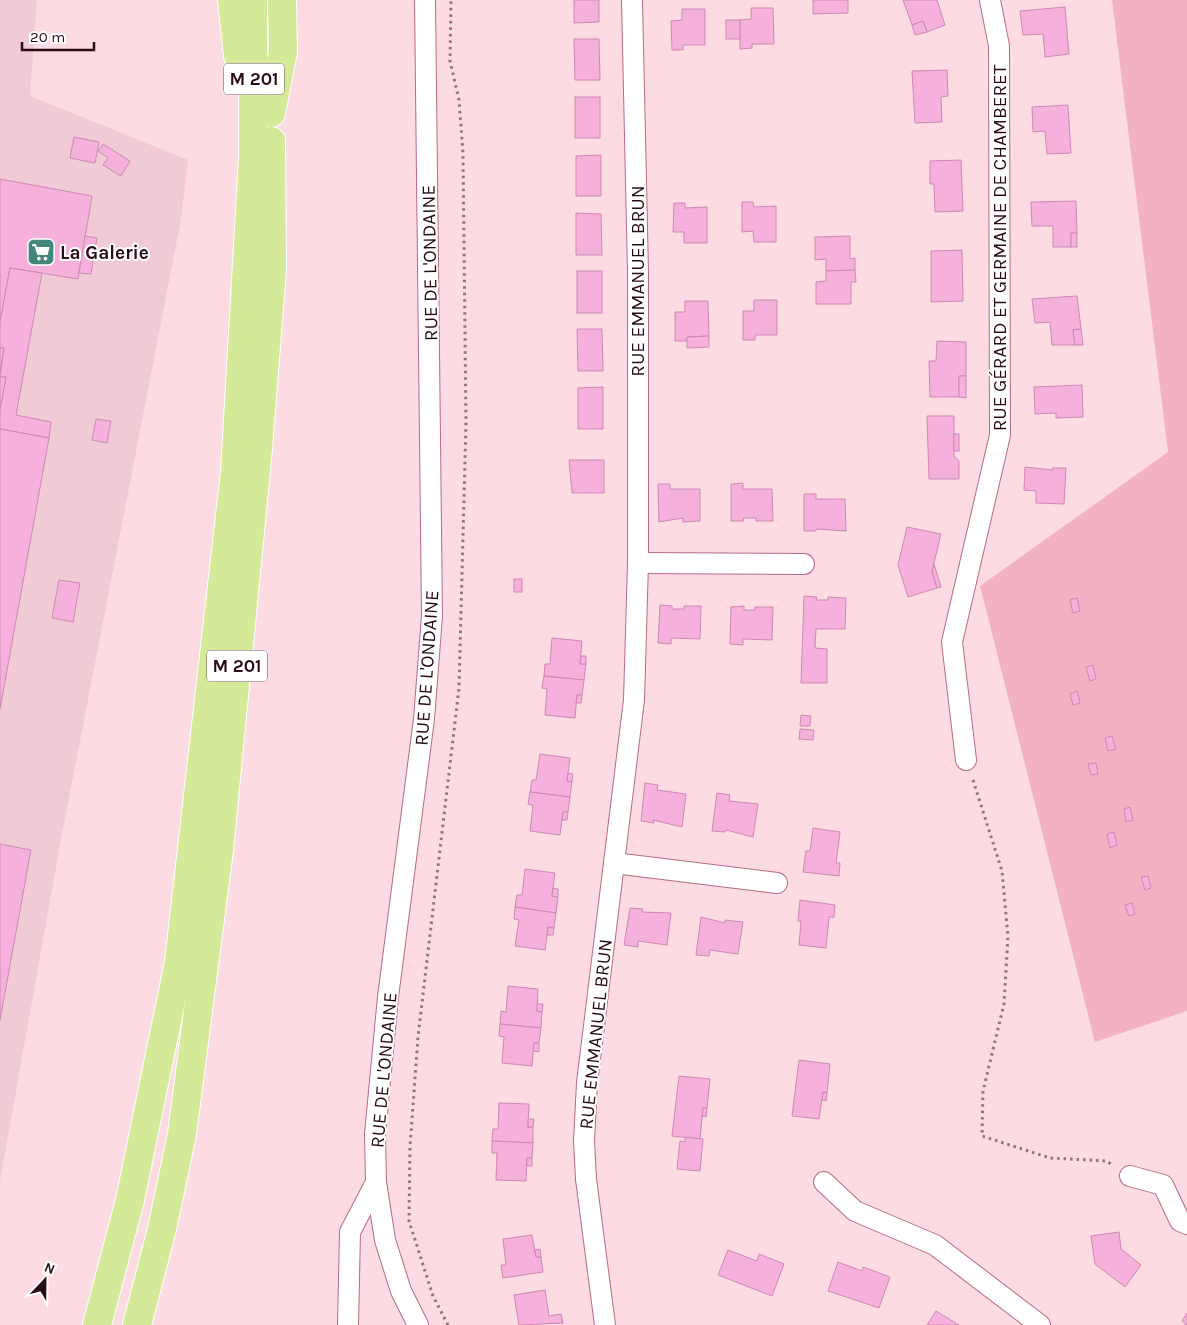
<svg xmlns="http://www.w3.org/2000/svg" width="1187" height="1325" font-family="Karla,sans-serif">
  <rect width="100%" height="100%" fill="#fddbe3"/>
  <!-- built -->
  <path fill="#f0cad4" d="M0,0H37L30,96L188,160L181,219L61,839L0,1181Z"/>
  <!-- green -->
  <path fill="#f2b2c3" d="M1112,0H1187V1011L1095,1042L980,586L1168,452Z"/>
  <!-- building -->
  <g fill="#f5b0db" stroke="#cd89b4">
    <path d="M574,0H599V22L574,23Z"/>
    <path d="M813,0H848V13L813,14Z"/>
    <path d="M903,0H937L945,25L927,32L923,21L912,25Z"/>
    <path d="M1065,7L1069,54L1045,57L1043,34L1023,35L1020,11Z"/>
    <path d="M751,8H773L774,44H752V48L740,49V20L751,19Z"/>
    <path d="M682,9H705V45H683V50H672L671,21L682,20Z"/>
    <rect x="726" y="20" width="14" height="19"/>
    <path d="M923,21L927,32L915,35L912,25Z"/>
    <path d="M574,39H599L600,80H575Z"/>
    <path d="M947,70L948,96L941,97L942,122L915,123L912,71Z"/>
    <rect x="575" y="97" width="25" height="41"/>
    <path d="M1068,105L1071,153L1047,154L1045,131L1033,132L1032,107Z"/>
    <path d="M74,137L99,142L95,163L70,158Z"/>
    <path d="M103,144L130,161L121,176L103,165L108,158L98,151Z"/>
    <path d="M601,155V196H576V156Z"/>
    <path d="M961,160L963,211L935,212L934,184H930V161Z"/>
    <path d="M0,179L92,196L78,279L10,268L0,322Z"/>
    <path d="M1076,201L1077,233H1071V247H1053V226H1032L1031,202Z"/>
    <path d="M742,202H753L754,207L776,206V242H754L753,231L742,232Z"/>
    <path d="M674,203H685V208L707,207V243H684V232H673Z"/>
    <path d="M576,213L601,214L602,255H576Z"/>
    <rect x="1071" y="233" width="6" height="14"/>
    <path d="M85,236L97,238L91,274L79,273Z"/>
    <path d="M850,236V259L855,258V270L826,271V259L815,260V237Z"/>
    <path d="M962,250L963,301L931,302V251Z"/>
    <path d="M10,268L42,273L16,415L51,422L49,438L0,429V409L6,377H0L4,348H0V322Z"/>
    <path d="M855,270L856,282H851V304H816V282L826,281V271Z"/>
    <rect x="577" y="271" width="25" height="42"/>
    <path d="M1077,296L1081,329L1073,330L1075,345H1052L1050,322L1035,323L1032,299Z"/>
    <path d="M754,300H777V335H755V340H743V311H754Z"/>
    <path d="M685,301H708L709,336L687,337V341H675V312H685Z"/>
    <path d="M577,329H602L603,371H578Z"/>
    <path d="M1081,329L1083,345H1075L1073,330Z"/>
    <path d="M709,336V347L687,348V337Z"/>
    <path d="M937,341L966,342V376H959V397H930L929,361H936Z"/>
    <path d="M0,348H4L0,372Z"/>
    <path d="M959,376H966V398L959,397Z"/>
    <path d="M0,377H6L0,409Z"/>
    <path d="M1082,385L1083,417L1056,418V413L1035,414L1034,387Z"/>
    <path d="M603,387V429H578V388Z"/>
    <path d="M927,416H954V456L959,461V479H929Z"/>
    <path d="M96,419L111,421L107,443L92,440Z"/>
    <path d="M0,429L49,438L0,709Z"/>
    <rect x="954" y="434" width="5" height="17"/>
    <path d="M569,460H604V493H572Z"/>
    <path d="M1025,467L1053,470L1052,468H1066L1064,504L1036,503V491L1024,490Z"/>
    <path d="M743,483V489H772L773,521H756V518H743L744,521H731V484Z"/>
    <path d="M658,484H670V489H700V521L683,522V518L659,522Z"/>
    <path d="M804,494H816V499H845L846,531L816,529V531H804Z"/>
    <path d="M907,527L941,534L932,571L937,588L908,597L898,565Z"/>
    <path d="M934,564L941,587L937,588L932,571Z"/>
    <rect x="514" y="579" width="8" height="13"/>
    <path d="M59,580L80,583L73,622L52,618Z"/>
    <path d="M804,596L817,597L816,600H828V597L846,598L845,629H816L815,648L827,649V683H801Z"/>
    <path d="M1077,598L1080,611L1073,613L1070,600Z"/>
    <path d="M660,605L672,606V609H684V606H701L700,639L671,638V644L658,643Z"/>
    <path d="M744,606V610H755V607H773L772,640L743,639V645L730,644L731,607Z"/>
    <path d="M552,638L582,641L580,664H586L584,680L544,676L545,664H550Z"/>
    <path d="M581,656H586V664H580Z"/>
    <path d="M1093,665L1096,679L1090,681L1086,667Z"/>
    <path d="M544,676L584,680L582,695H577L575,718L545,715L547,689L542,688Z"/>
    <path d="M1077,691L1080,703L1073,705L1070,694Z"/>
    <path d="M577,695H582L581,703H576Z"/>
    <path d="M801,715L811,716L810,726H800Z"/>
    <path d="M800,729L814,730L813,740L799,739Z"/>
    <path d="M1112,736L1116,749L1108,751L1105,738Z"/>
    <path d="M540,754L570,758L567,781L572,782L570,797L530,792L532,780H536Z"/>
    <path d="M1096,763L1098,774L1091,775L1088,764Z"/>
    <path d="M568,773L573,774L572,782L567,781Z"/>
    <path d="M645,783L658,785L657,790L686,794L682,827L653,820L654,823L641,821Z"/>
    <path d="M530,792L570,797L568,812H563L560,835L530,831L533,805L528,804Z"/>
    <path d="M717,793L730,795L729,801L758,804L753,837L726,830L725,832L712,831Z"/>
    <path d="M1130,807L1133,820L1126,822L1124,809Z"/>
    <path d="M563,812H568L567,820H562Z"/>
    <path d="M813,828L840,832L836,863H840L839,876L803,872L806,851H810Z"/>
    <path d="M1114,832L1117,845L1110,848L1107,834Z"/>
    <path d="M0,844L31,850L0,1020Z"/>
    <path d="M525,869L555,873L552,896L558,897L556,913L515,907L517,895H522Z"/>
    <path d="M1148,876L1151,888L1145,890L1141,877Z"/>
    <path d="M553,888L558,889V897L552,896Z"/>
    <path d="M800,900L835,905L834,917H829L826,948L799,945L801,921H798Z"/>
    <path d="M1132,903L1135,914L1129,916L1125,905Z"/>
    <path d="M515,907L556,913L554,928L548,927L545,950L515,946L519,920L514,919Z"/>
    <path d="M630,908L643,909L642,912L671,913L667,945L638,941V947L624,945Z"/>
    <path d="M701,917L725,923V920L743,922L738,954L710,950L709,956L696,955Z"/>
    <path d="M548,927L554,928L553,935H547Z"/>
    <path d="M508,986L538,989L537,1011L542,1012L541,1028L500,1024L501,1011L506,1012Z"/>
    <path d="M537,1004H543L542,1012L537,1011Z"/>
    <path d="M500,1024L541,1028L539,1043H534L532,1066L502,1063L504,1037L499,1036Z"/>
    <path d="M534,1043H539V1052L533,1051Z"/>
    <path d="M799,1060L830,1064L827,1093L823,1092L819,1119L792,1116Z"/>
    <path d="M679,1076L710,1079L707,1108H703L700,1139L672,1136Z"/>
    <path d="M823,1092L827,1093L826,1101L822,1100Z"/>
    <path d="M499,1103L529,1104L528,1127H533V1143L492,1141L493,1129H498Z"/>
    <path d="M703,1108H707L706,1117L702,1116Z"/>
    <path d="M528,1119H534L533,1127H528Z"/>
    <path d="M685,1137L703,1139L700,1171L677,1169L680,1141L685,1142Z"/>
    <path d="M492,1141L533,1143L532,1158H527L526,1181L496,1180L497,1153H492Z"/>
    <rect x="527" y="1158" width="5" height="8"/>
    <path d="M1119,1232L1121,1249L1141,1265L1125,1287L1095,1264L1091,1236Z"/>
    <path d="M532,1235L536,1257H541L543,1272L503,1278L501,1265H506L503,1239Z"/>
    <path d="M540,1249L541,1257H536L535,1250Z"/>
    <path d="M728,1250L757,1261L759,1254L784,1264L772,1296L718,1275Z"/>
    <path d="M838,1262L862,1271L863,1267L890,1277L879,1308L828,1291Z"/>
    <path d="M545,1290L549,1316L561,1314L563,1323L519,1325L514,1295Z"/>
    <path d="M936,1311L959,1325H927Z"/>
    <path d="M1187,1313V1325H1186L1182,1321Z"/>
  </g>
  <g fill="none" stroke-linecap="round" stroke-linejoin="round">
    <defs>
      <g id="minor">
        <path d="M638,563L804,564"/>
        <path d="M966,760L952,642L1000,435L999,46L990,0"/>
        <path d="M614,863L777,883"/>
        <path d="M1130,1176L1163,1185L1180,1221L1187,1224"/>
        <path d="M824,1182L855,1211L935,1245L1040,1325"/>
        <path d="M348,1325L350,1232L376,1182"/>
        <path d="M418,1325L401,1291L385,1240L376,1182L375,1134L388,997L424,719L432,616L425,0"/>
        <path d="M605,1325L586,1179L584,1141L587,1083L634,700L638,563V273L632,0"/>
      </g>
      <g id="trunk">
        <path d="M232,0L238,56"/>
        <path d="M271,113L283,51L282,0"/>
        <path d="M97,1325L130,1200L179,962L235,472L253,158V0"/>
        <path d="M137,1325L162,1229L182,1134L219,850L258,449L272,269L271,141"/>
      </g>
    </defs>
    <!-- minor casing -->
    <use href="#minor" stroke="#b66b81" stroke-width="22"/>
    <!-- trunk casing -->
    <use href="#trunk" stroke="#fff" stroke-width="30"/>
    <!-- path -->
    <g stroke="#93737c" stroke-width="3" stroke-dasharray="2.5 4" stroke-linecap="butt">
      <path d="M973,780L1002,871L1008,936L1004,1004L983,1091L982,1136L1050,1158L1107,1161L1112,1165"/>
      <path d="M448,1325L433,1296L409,1221L410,1147L418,1037L459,688L466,423L463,153L459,100L450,61L451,0"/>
    </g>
    <!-- minor -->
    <use href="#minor" stroke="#fff" stroke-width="20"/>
    <!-- trunk -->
    <use href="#trunk" stroke="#d4ea98" stroke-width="28"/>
  </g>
  <!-- icons -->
  <defs>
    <symbol id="supermarket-square" viewBox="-11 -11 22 22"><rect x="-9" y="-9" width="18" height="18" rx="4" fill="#41867a" stroke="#fff"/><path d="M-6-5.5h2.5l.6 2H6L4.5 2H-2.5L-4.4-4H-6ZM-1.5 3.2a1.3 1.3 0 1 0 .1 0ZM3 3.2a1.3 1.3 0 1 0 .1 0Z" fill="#fff"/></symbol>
  </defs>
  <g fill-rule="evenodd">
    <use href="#supermarket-square" x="25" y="236" width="32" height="32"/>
  </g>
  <g text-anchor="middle" stroke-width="4" stroke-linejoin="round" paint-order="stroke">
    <!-- shield labels -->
    <g fill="#fff" stroke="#68545b" stroke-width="1">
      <rect x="224" y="63.5" width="60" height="31" rx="4"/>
      <rect x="207" y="650.5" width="60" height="31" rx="4"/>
    </g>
    <g font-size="18" font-weight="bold" fill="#280b15">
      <text x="254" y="85">M 201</text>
      <text x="237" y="672">M 201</text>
    </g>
    <!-- street labels -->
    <g font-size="19" fill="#280b15" stroke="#fff">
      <text transform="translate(999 248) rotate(-90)" y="7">RUE GÉRARD ET GERMAINE DE CHAMBERET</text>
      <text transform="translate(429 263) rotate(-91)" y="7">RUE DE L'ONDAINE</text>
      <text transform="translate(637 281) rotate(-90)" y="7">RUE EMMANUEL BRUN</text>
      <text transform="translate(426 668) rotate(-86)" y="7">RUE DE L'ONDAINE</text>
      <text transform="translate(595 1034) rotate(-84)" y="7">RUE EMMANUEL BRUN</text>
      <text transform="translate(383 1070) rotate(-85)" y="7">RUE DE L'ONDAINE</text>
    </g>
    <!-- poi labels -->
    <g font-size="19" font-weight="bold" fill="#280b15" stroke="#fff" text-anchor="start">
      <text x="60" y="259">La Galerie</text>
    </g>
  </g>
  <!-- north arrow -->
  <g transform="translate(45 1280) rotate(22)" stroke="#ffffff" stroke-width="4" paint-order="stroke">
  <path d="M0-4L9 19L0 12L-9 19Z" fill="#280b15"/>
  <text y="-8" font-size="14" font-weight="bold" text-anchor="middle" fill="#280b15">N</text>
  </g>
  <!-- scale -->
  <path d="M22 42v8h72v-8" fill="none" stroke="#280b15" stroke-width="2.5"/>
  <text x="30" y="42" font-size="15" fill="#280b15" stroke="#ffffff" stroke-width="4" paint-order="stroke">20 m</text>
</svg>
